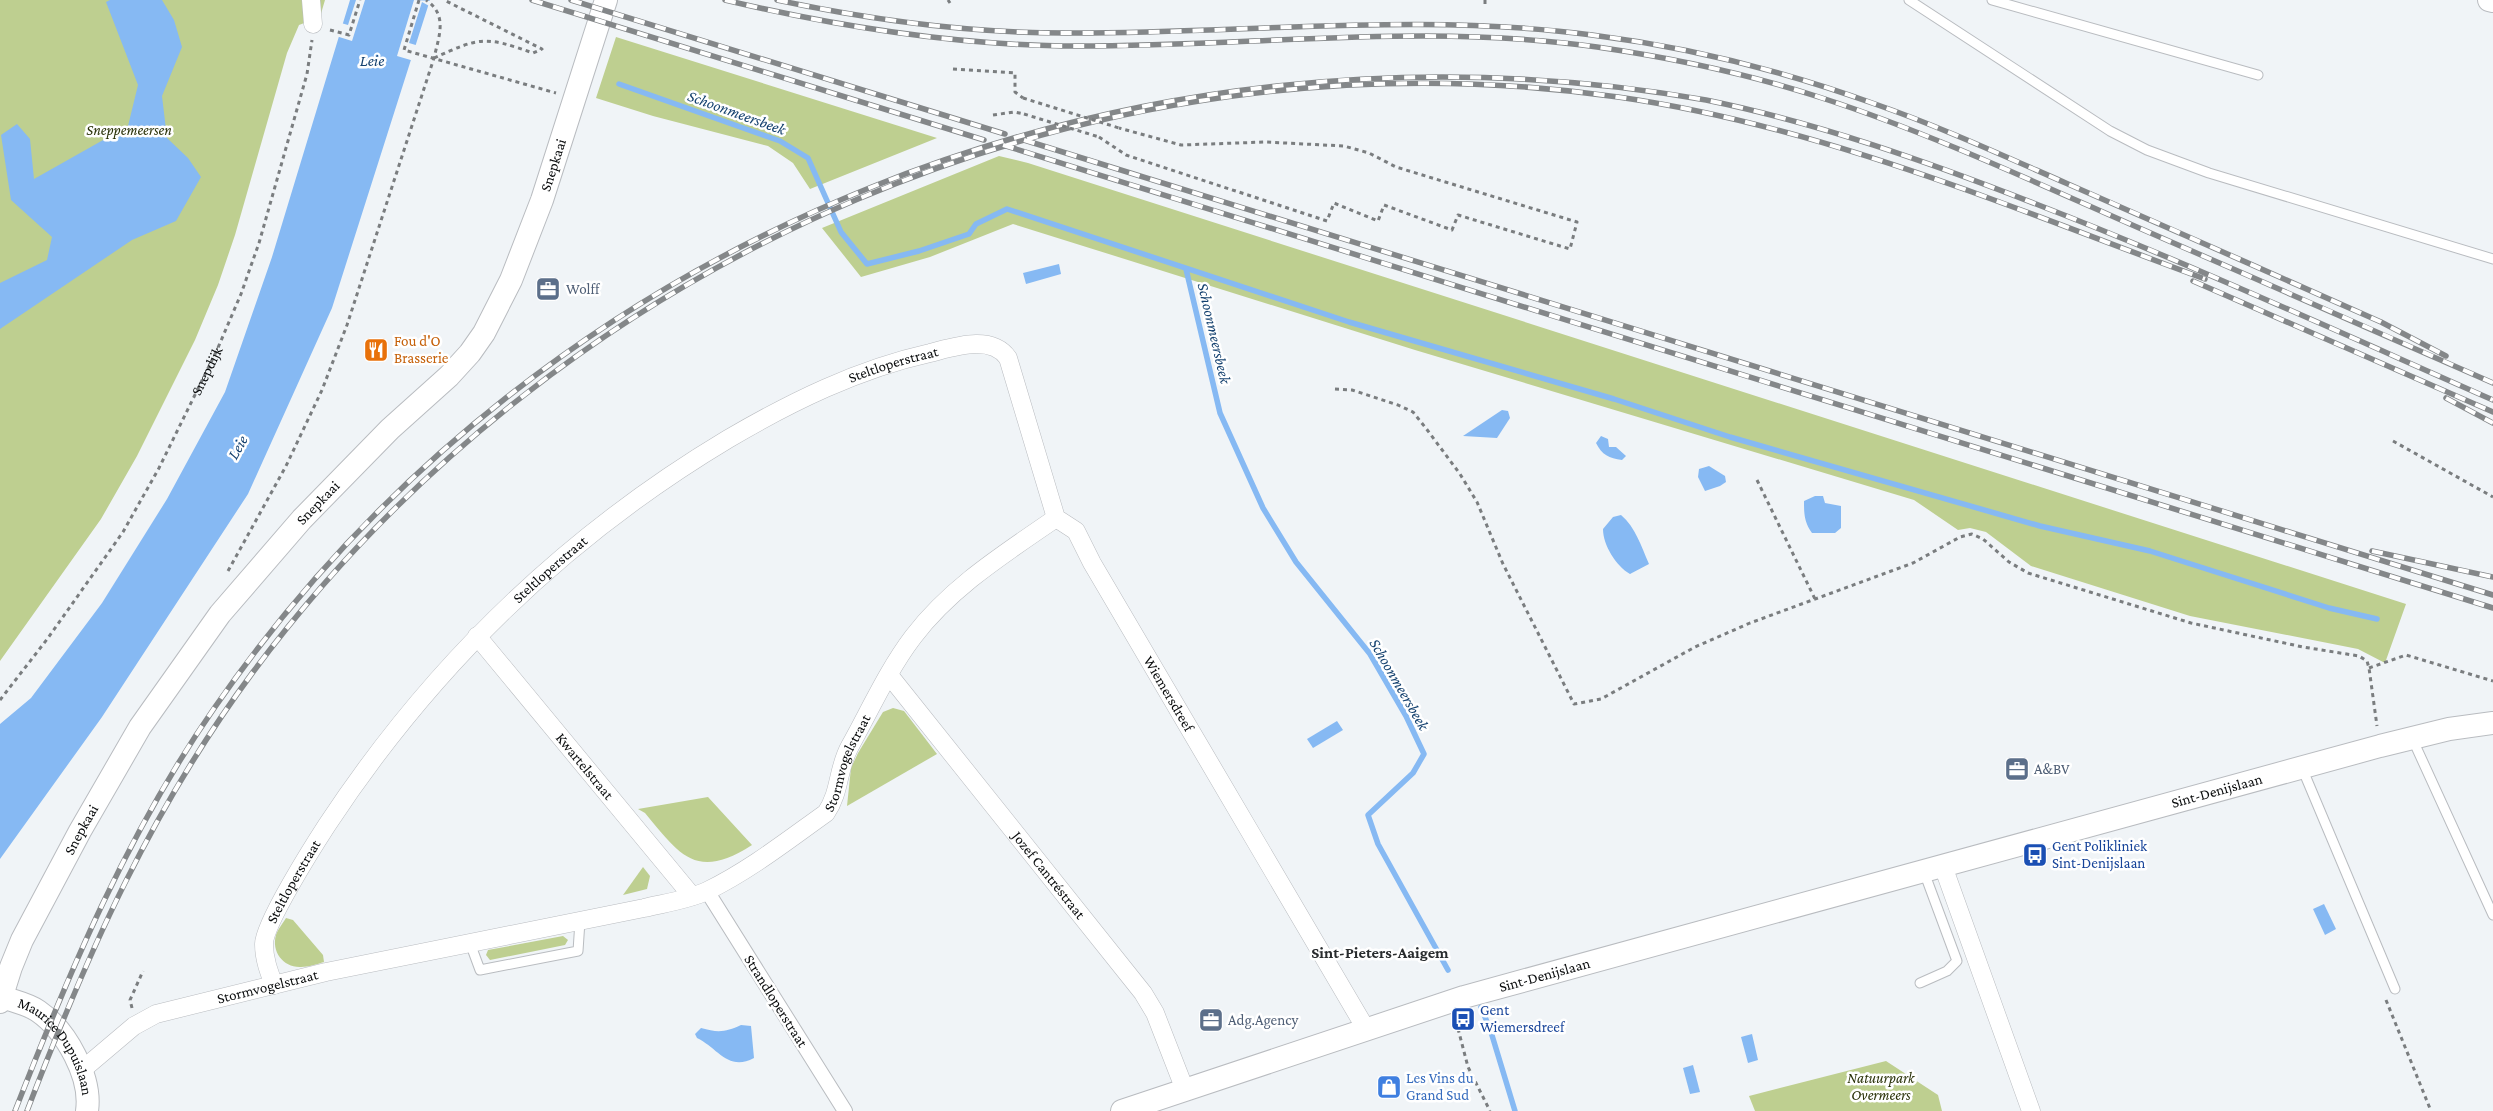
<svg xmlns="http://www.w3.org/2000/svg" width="2493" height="1111" font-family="'Crimson Pro',serif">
  <rect width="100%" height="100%" fill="#f0f4f7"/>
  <!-- green -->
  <g fill="#becf90">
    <path d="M0,0H325L320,17L299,25L287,53L235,235L218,285L195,340L137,456L101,519L0,661Z"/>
    <path d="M616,37L937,138L810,189L793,163L768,146L653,116L596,98Z"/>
    <path d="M999,156L1028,163L2406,604L2385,663L2358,649L2190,616L2031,566L1986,532L1970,528L1958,530L1914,500L1415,350L1013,224L930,257L861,277L822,228Z"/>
    <path d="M893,708L904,711L937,754L847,806L851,768L858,753L883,712Z"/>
    <path d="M708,797L752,845C696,881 680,855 645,813L638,809Z"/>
    <path d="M643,867L650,876L647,889L623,895Z"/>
    <path d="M286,918L293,920L323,955L324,962C317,964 309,967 301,967C284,968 271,952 276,935C278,929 283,923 286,918Z"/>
    <path d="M563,936L568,940L565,945L490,960L486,955L488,950Z"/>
    <path d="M1886,1061L1938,1095L1942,1111H1755L1749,1096Z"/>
  </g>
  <!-- water -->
  <g fill="#86b9f3">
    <path d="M110,0H162L174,20L182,47L162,96L167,138L188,158L201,177L176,221L132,240L0,329V283L47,260L52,237L11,200L1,135L17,124L30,139L34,179L128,126L138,85L106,2Z"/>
    <path d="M350,0H430L332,308L248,494L102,717L0,859V724L31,698L102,603L167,499L225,392L272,257Z"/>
    <path d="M1059,264L1061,274L1026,284L1023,273Z"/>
    <path d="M1502,410L1508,411L1510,418L1497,438L1463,436Z"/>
    <path d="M1601,436L1608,439L1609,447H1616L1626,456L1622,460C1609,458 1602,455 1596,443Z"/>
    <path d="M1709,466L1725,476L1726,482L1720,486L1705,491L1698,477L1699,469Z"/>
    <path d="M1815,496H1823L1825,503L1841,506V528L1835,533H1812C1804,522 1804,513 1804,501Z"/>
    <path d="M1621,515C1636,528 1641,546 1649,564L1630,574C1616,566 1603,545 1603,529L1613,517Z"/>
    <path d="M1337,721L1343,730L1313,748L1307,739Z"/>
    <path d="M2324,904L2336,929L2325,935L2313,909Z"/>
    <path d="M741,1025L751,1026L754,1058C728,1072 718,1048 697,1038L695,1034L701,1028C718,1033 726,1032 741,1025Z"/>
    <path d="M1752,1034L1758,1060L1748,1063L1741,1037Z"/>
    <path d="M1693,1065L1700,1092L1690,1094L1683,1068Z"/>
  </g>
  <!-- pier -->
  <g fill="#f0f4f7">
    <path d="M356,0H365L352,41L336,36L341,23L348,25Z"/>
    <path d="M414,0L433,1L431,7L422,2L409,43L419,46L414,61L397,56Z"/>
  </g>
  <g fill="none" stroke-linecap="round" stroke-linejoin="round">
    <!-- stream -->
    <g stroke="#86b9f3" stroke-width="5.5">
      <path d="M619,84L780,141L808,158L841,232L867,264L919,251L969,234L976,224L1007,209L1349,322L1614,399L1730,437L2040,526L2150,551L2329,608L2377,619"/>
      <path d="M1186,269L1220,413L1263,508L1296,562L1370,654L1406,716L1424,754L1413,773L1368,815L1378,844L1448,970"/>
      <path d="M1481,1007L1491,1032L1515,1111"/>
    </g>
    <defs>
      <g id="service">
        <path d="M1909,0L2110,131L2147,150L2209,173L2493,259"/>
        <path d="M1992,0L2258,75"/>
        <path d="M2412,738L2493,915"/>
        <path d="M2302,768L2395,989"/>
        <path d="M470,943L480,970L578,951L580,921"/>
        <path d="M1920,983L1947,971L1957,961L1924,872"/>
      </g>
      <path id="pedestrian" d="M707,891L845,1111"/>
      <g id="minor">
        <path d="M311,0L313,24"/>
        <path id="s2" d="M477,636L692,896"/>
        <path id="s3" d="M889,675L1143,993L1155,1013L1185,1090"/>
        <path d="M1943,866L2031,1111"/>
        <path id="s4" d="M274,985C269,972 264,959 264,944C264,924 314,845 327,825C431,667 566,536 728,439C791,402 858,369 930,353C954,347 991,334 1008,358L1056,518L1076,531L1092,563L1366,1029"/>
        <path id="s5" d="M82,1070L134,1026L156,1014L326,972L644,908C665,903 688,900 707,891C750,870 788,840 826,813C841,791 837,769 850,746C870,710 888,670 913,637C951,587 1004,554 1056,518"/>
      </g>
      <g id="tertiary">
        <path d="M2489,0L2493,1"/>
        <path id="s6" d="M2,997C13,1001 28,1004 38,1011C66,1030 92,1077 87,1111"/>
        <path id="s7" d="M0,1002L11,967L22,940L80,831L140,727L220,614L302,519L390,429L449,376L470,353L484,333L511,280L542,200L606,0"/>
        <path id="s8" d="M1122,1111L1464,997L2380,746L2449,729L2493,723"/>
      </g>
    </defs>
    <!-- service casing -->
    <use href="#service" stroke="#b9bcc0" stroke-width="11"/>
    <!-- pedestrian casing -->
    <use href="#pedestrian" stroke="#b9bcc0" stroke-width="16"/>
    <!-- minor casing -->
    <use href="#minor" stroke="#b9bcc0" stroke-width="19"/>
    <!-- tertiary casing -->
    <use href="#tertiary" stroke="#b9bcc0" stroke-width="24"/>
    <!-- path -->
    <g stroke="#7a7d7f" stroke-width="3" stroke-dasharray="4 4" stroke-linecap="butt">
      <path d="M419,0L404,50L556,93"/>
      <path d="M948,0L950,3"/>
      <path d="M1485,0V8"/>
      <path d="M330,30L349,35L360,0"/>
      <path d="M434,58C480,37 485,36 533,53L542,49L444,0"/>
      <path d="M953,69L1015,73V92L1023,98"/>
      <path d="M993,115L1014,112L1024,114"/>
      <path d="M1099,137L1126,155L1327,221L1334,203L1378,221L1384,205L1452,230L1458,215L1570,249L1577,222L1396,167L1369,153L1344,146L1265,142L1181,145L1119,128"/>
      <path d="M1335,389L1352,390L1398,405L1413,412L1425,427L1460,474L1477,502L1503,564L1574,704L1601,699L1695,647L1750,623L1913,563L1960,537L1972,534L1983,539L2009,562L2028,573L2191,623L2303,647L2359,656L2367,661L2369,668L2377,726"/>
      <path d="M2393,441L2493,497"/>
      <path d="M1757,480L1815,599"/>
      <path d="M228,571L286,466L322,390L347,325L434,58C439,36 448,15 426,0"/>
      <path d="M2369,668L2406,655L2493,681"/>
      <path id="s1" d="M0,700L48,638L123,532L159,468L217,350L241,294L259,243L307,74L312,40"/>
      <path d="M2386,1000L2431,1111"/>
      <path d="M132,1008L130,1000L143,971"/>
      <path d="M1456,1021L1468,1067L1490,1111"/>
    </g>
    <!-- service -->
    <use href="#service" stroke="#fff" stroke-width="9"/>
    <!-- pedestrian -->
    <use href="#pedestrian" stroke="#fff" stroke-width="14"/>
    <!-- minor -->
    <use href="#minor" stroke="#fff" stroke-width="18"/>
    <!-- tertiary -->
    <use href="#tertiary" stroke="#fff" stroke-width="22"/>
    <defs>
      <g id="rail">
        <path d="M532,0L984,140"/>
        <path d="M571,0L1005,134"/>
        <path d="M725,0C835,26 949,44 1062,46C1241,48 1420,22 1597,47C1673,58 1749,74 1822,98C1927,132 2028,179 2130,224C2251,277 2372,329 2493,383"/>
        <path d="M777,0C871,20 970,33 1066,33C1241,34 1418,12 1592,35C1688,47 1784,71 1875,104C1941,127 2004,156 2068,184C2172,229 2277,276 2381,322L2446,356"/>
        <path d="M1024,140L2493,595"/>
        <path d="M1003,145L2493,608"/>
        <path d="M2193,281L2493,412"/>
        <path d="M2446,398L2493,423"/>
        <path d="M2372,551L2493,577"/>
        <path d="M15,1111C70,970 128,832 215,707C544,231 1137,0 1706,100C1819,123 1928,162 2036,204C2191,264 2341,333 2493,400"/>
        <path d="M27,1111C88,952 151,810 253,672C565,252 1098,23 1618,97C1822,126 2012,208 2205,279"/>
      </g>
    </defs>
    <!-- rail casing -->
    <use href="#rail" stroke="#848789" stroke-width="5.5"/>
    <!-- rail -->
    <use href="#rail" stroke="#fff" stroke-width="4" stroke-dasharray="11" stroke-linecap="butt"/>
    <!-- path-bridge -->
    <g stroke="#7a7d7f" stroke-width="3" stroke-dasharray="4 4" stroke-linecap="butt">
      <path d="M1023,98L1119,128"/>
      <path d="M1024,114L1099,137"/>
    </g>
  </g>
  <!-- icons -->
  <defs>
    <symbol id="office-square" viewBox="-11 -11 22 22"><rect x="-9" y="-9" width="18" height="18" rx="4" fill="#5c6f8a" stroke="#fff"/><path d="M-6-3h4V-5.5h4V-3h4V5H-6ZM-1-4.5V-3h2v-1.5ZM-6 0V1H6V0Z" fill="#fff"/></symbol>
    <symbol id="restaurant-square" viewBox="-11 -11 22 22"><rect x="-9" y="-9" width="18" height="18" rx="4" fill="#e8710a" stroke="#fff"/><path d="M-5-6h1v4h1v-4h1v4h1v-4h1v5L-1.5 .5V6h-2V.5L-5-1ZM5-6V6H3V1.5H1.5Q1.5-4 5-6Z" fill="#fff"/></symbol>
    <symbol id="bus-square" viewBox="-11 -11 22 22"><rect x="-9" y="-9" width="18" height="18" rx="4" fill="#1a4fb4" stroke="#fff"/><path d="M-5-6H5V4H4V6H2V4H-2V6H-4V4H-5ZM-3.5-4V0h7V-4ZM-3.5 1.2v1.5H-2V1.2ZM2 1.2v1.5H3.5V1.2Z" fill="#fff"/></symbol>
    <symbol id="shop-square" viewBox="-11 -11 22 22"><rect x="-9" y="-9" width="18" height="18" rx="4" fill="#3f7fe0" stroke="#fff"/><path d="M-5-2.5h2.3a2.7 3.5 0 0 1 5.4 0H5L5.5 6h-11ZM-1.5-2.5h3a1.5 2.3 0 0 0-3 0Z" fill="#fff"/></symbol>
  </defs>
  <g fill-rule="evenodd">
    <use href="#office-square" x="534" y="275" width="28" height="28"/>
    <use href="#restaurant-square" x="362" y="336" width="28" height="28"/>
    <use href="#office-square" x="2003" y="755" width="28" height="28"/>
    <use href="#bus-square" x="2021" y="841" width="28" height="28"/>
    <use href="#bus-square" x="1449" y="1005" width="28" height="28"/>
    <use href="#office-square" x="1197" y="1006" width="28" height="28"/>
    <use href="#shop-square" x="1375" y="1073" width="28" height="28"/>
  </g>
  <g text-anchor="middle" stroke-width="5" stroke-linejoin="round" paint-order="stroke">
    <!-- park labels -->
    <g font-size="15" font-style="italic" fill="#2a3209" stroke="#fff">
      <text x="129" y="135">Sneppemeersen</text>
      <text x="1881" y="1083">Natuurpark<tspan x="1881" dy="17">Overmeers</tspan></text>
    </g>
    <!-- street labels -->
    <g font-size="15" fill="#0a0c0d" stroke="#fff">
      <text dy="5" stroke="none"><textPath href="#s7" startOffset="1016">Snepkaai</textPath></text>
      <text dy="5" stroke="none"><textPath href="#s4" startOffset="921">Steltloperstraat</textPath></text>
      <text dy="5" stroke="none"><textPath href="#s1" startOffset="390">Snepdijk</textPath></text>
      <text dy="5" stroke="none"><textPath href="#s7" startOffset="596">Snepkaai</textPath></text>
      <text dy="5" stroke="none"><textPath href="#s4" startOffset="518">Steltloperstraat</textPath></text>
      <text dy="5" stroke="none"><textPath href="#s4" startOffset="1421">Wiemersdreef</textPath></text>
      <text dy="5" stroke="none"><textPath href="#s5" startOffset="855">Stormvogelstraat</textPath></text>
      <text dy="5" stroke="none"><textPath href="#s2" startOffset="169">Kwartelstraat</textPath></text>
      <text dy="5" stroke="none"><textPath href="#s8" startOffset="1141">Sint-Denijslaan</textPath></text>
      <text dy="5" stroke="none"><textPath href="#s7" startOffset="191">Snepkaai</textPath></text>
      <text dy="5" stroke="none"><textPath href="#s3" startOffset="256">Jozef Cantréstraat</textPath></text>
      <text dy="5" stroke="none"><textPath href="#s4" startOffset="112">Steltloperstraat</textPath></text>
      <text dy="5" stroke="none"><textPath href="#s8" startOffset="444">Sint-Denijslaan</textPath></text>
      <text dy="5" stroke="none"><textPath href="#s5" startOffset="208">Stormvogelstraat</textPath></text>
      <text transform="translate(776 1001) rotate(58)" y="5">Strandloperstraat</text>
      <text dy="5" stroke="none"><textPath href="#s6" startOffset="78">Maurice Dupuislaan</textPath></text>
    </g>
    <!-- service labels -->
    <g font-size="15" fill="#4e5e75" stroke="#fff" text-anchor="start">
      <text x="566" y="294">Wolff</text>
      <text x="2034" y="774">A&amp;BV</text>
      <text x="1228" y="1025">Adg.Agency</text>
    </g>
    <!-- food labels -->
    <g font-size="15" fill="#c56008" stroke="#fff" text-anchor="start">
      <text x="394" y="346">Fou d'O<tspan x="394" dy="17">Brasserie</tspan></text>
    </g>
    <!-- transit labels -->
    <g font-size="15" fill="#164399" stroke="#fff" text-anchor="start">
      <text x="2052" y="851">Gent Polikliniek<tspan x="2052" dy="17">Sint-Denijslaan</tspan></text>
      <text x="1480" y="1015">Gent<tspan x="1480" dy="17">Wiemersdreef</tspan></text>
    </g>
    <!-- shop labels -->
    <g font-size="15" fill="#366cbe" stroke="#fff" text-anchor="start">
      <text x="1406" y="1083">Les Vins du<tspan x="1406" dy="17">Grand Sud</tspan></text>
    </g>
    <!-- water labels -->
    <g font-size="16" font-style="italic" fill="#14416f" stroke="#fff">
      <text x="372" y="66">Leie</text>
      <text transform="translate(737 112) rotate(20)" y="6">Schoonmeersbeek</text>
      <text transform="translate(1215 333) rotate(77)" y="6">Schoonmeersbeek</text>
      <text transform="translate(237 447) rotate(-61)" y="6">Leie</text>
      <text transform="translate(1400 684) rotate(60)" y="6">Schoonmeersbeek</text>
    </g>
    <!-- neighbourhood labels -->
    <g font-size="16" font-weight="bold" fill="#292c2e" stroke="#fff">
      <text x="1380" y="958">Sint-Pieters-Aaigem</text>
    </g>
  </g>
</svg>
